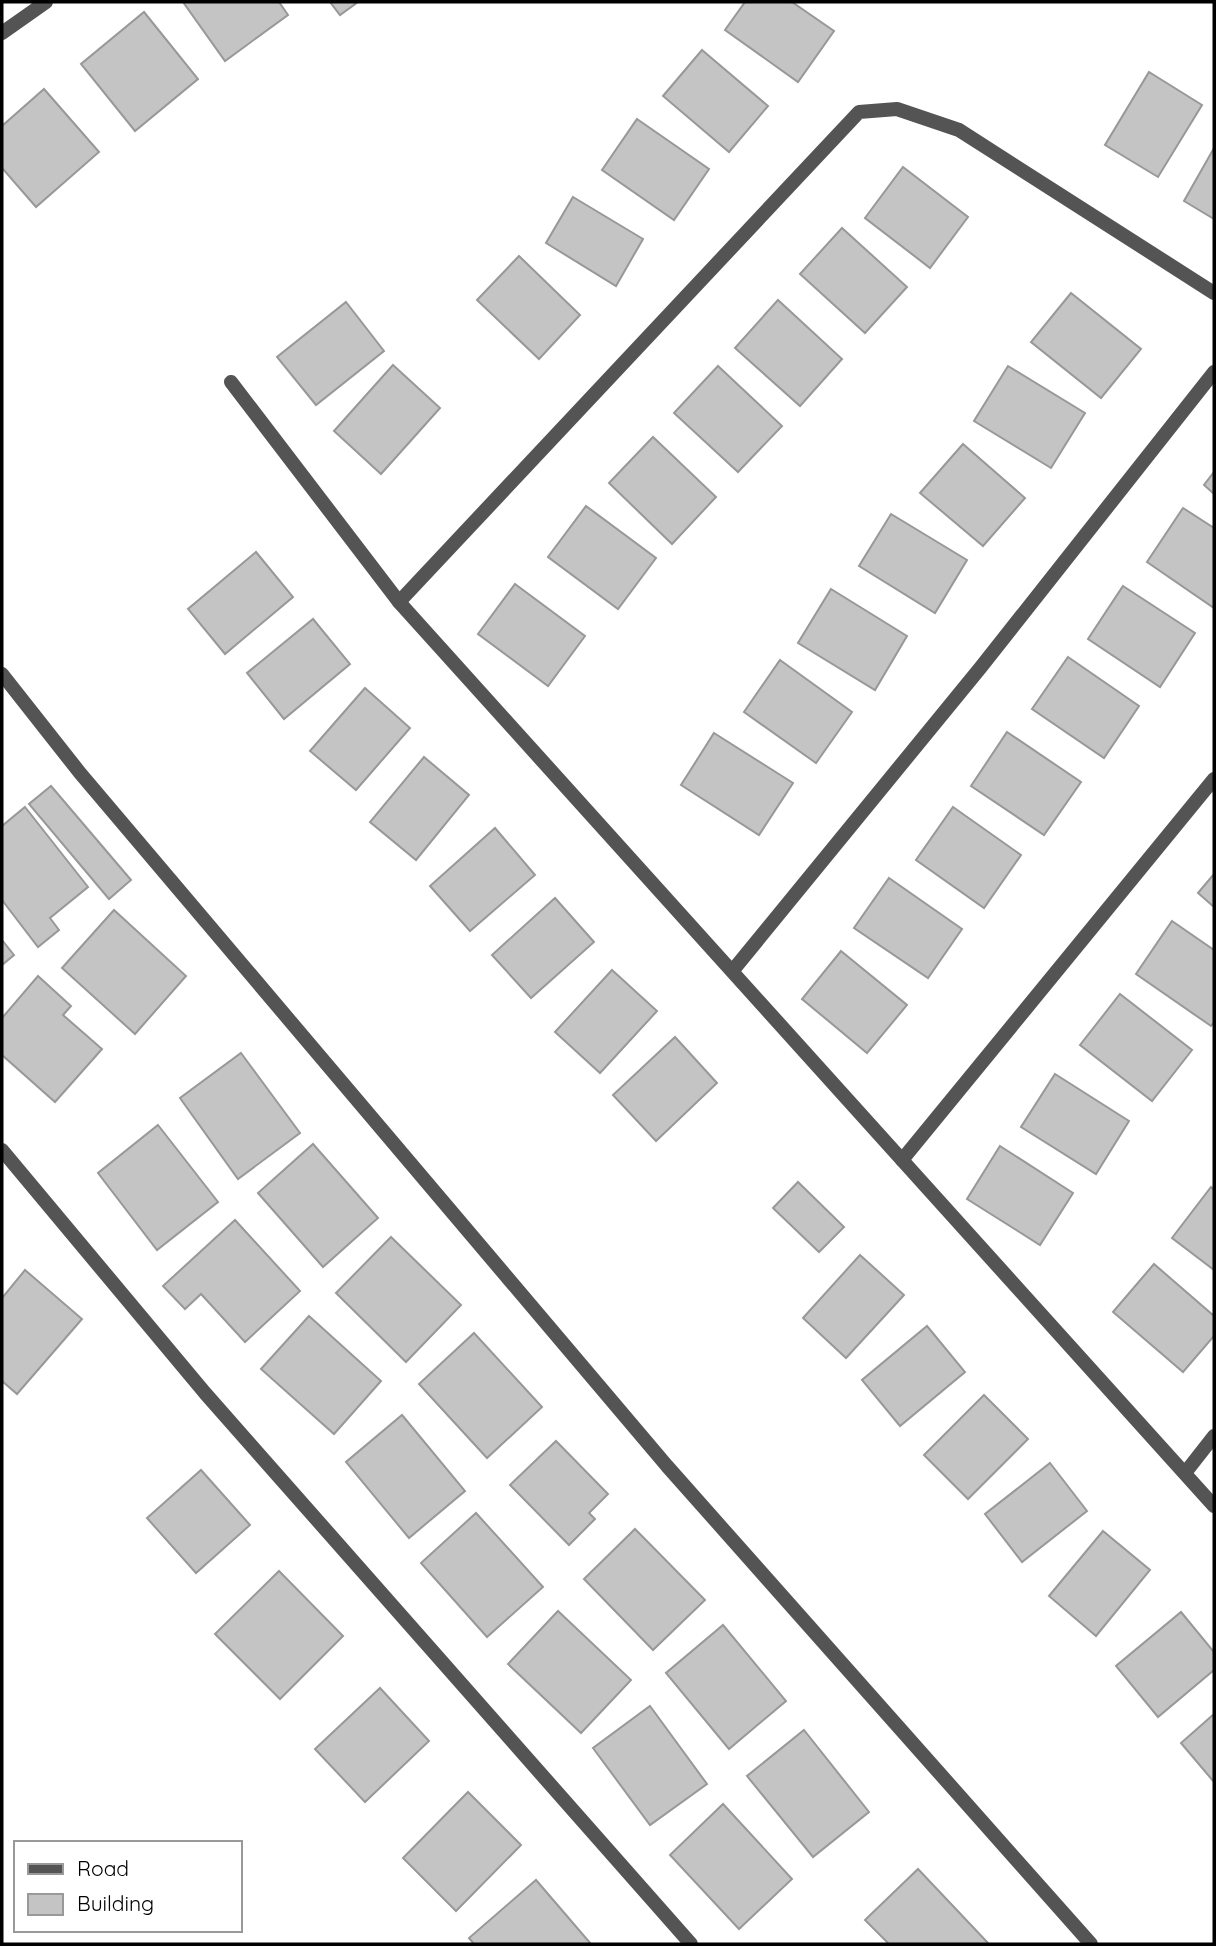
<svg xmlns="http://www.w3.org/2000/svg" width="1216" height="1946" font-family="Quicksand,sans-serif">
  <rect width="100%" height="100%" fill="#fff"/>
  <!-- building -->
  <g fill="#c4c4c4" stroke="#989898" stroke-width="2">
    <path d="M183,2H279L288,15L225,61Z"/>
    <path d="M330,2H358L340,15Z"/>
    <path d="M745,2H792L834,31L798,82L725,30Z"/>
    <path d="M144,12L198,79L135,131L81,64Z"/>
    <path d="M702,50L768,106L729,152L663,96Z"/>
    <path d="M1149,72L1202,105L1158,177L1105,145Z"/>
    <path d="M44,89L99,152L36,207L2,168V126Z"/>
    <path d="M637,119L709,169L674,220L602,170Z"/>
    <path d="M1214,148V219L1184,201Z"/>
    <path d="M903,167L968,217L930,268L865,218Z"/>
    <path d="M573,197L643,239L616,286L546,243Z"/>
    <path d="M842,228L907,287L865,333L800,274Z"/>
    <path d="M519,256L580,315L539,359L477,300Z"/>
    <path d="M1071,293L1141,349L1101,398L1031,342Z"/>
    <path d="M778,300L842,359L800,406L735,348Z"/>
    <path d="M346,302L384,351L316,405L277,357Z"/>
    <path d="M393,365L440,408L381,474L334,431Z"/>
    <path d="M718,366L782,426L738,472L674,413Z"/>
    <path d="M1008,366L1085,413L1051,468L974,421Z"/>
    <path d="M653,437L716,497L672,544L609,483Z"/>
    <path d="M963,444L1025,498L983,546L920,493Z"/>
    <path d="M1214,472V494L1204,485Z"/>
    <path d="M586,506L656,558L618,609L548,557Z"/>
    <path d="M1183,508L1214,528V608L1147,562Z"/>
    <path d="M891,514L967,560L935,613L859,566Z"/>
    <path d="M256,552L293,597L225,654L188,609Z"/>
    <path d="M515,584L585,636L548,686L478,634Z"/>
    <path d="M1123,586L1195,633L1160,687L1088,639Z"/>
    <path d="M831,589L907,636L875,690L798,643Z"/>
    <path d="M313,619L350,664L284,719L247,673Z"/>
    <path d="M1068,657L1139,706L1104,758L1032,709Z"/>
    <path d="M780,660L852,712L816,763L744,712Z"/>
    <path d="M365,688L410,728L356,790L310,751Z"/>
    <path d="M1007,732L1081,782L1044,835L971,786Z"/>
    <path d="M714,733L793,783L759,835L681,785Z"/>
    <path d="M424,757L469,795L416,860L370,822Z"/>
    <path d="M51,786L131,880L109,899L29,804Z"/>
    <path d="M25,807L88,887L50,918L59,930L38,947L2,900V826Z"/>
    <path d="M953,807L1021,855L984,908L916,860Z"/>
    <path d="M495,828L535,875L470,931L430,886Z"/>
    <path d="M1214,874V907L1198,893Z"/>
    <path d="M889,878L962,929L928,978L854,928Z"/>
    <path d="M555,898L594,942L531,998L492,955Z"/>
    <path d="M114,910L186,976L135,1034L62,968Z"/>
    <path d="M1172,921L1214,950V1022L1211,1026L1136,974Z"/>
    <path d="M2,940L14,955L2,965Z"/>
    <path d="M841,951L907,1005L867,1053L802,999Z"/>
    <path d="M612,970L657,1011L600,1073L555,1032Z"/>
    <path d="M38,976L71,1006L63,1015L102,1049L55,1102L2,1055V1018Z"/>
    <path d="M1120,994L1192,1050L1152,1101L1080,1045Z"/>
    <path d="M675,1037L717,1083L656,1141L613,1095Z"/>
    <path d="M241,1053L300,1133L238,1179L180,1098Z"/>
    <path d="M1055,1074L1129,1121L1096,1174L1021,1127Z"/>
    <path d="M158,1125L218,1202L157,1250L98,1173Z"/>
    <path d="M313,1144L378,1218L323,1267L258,1193Z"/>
    <path d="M1000,1146L1073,1193L1040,1245L967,1199Z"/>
    <path d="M798,1182L844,1227L819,1252L773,1208Z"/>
    <path d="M1211,1187L1214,1190V1270L1172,1238Z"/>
    <path d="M235,1220L300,1291L245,1342L201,1294L185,1309L163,1286Z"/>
    <path d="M391,1237L461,1305L406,1362L336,1293Z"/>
    <path d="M860,1255L904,1295L846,1358L803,1318Z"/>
    <path d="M1154,1264L1214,1316V1336L1183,1372L1113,1312Z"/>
    <path d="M25,1270L82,1319L17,1394L2,1381V1298Z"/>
    <path d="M309,1316L381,1381L334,1434L261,1369Z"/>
    <path d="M927,1326L965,1372L900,1426L862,1380Z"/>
    <path d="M474,1333L542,1407L487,1458L419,1384Z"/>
    <path d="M984,1395L1028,1439L968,1499L924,1455Z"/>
    <path d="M402,1415L465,1491L409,1538L346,1462Z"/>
    <path d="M556,1441L608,1494L589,1513L595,1519L569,1545L510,1485Z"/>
    <path d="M1050,1463L1087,1511L1022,1562L985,1514Z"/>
    <path d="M201,1470L250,1525L196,1573L147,1518Z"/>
    <path d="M476,1513L543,1587L487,1637L421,1563Z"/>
    <path d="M635,1529L705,1600L653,1650L584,1579Z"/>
    <path d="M1103,1531L1150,1570L1096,1636L1049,1596Z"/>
    <path d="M279,1571L343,1636L280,1699L215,1634Z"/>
    <path d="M558,1611L631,1680L581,1733L508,1664Z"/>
    <path d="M1181,1612L1214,1652V1670L1158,1717L1116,1666Z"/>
    <path d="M723,1625L786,1701L729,1749L666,1673Z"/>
    <path d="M380,1688L429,1741L365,1802L315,1749Z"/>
    <path d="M650,1706L707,1784L650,1825L593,1748Z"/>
    <path d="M1214,1714V1782L1181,1743Z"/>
    <path d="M804,1730L869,1812L813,1857L747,1776Z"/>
    <path d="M468,1792L521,1845L456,1911L403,1858Z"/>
    <path d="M723,1804L792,1879L739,1929L670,1855Z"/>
    <path d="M918,1869L988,1943L987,1944H889L865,1920Z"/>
    <path d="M536,1880L591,1944H474L469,1938Z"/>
  </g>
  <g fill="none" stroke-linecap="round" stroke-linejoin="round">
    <!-- minor -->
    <g stroke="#545454" stroke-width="14">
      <path d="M2,33L46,2"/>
      <path d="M231,382L399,602L1214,1506"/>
      <path d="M399,602L859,112L897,109L959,130L1214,293"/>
      <path d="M2,674L80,773L667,1466L1091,1944"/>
      <path d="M734,969L981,667L1214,372"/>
      <path d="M2,1150L205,1393L691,1944"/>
      <path d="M902,1160L1214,779"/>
      <path d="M1185,1473L1214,1436"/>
    </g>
  </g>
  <!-- border -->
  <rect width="1216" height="1946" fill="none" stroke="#000000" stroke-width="7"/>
  <!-- legend -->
  <rect x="14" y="1841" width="228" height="91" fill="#ffffff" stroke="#999999" stroke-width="2"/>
  <rect x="28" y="1864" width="35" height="10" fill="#545454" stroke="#999999" stroke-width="2"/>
  <text x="77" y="1876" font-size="21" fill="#000000">Road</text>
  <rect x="28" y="1894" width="35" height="21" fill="#c4c4c4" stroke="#999999" stroke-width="2"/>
  <text x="77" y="1911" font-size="21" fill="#000000">Building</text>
</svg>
